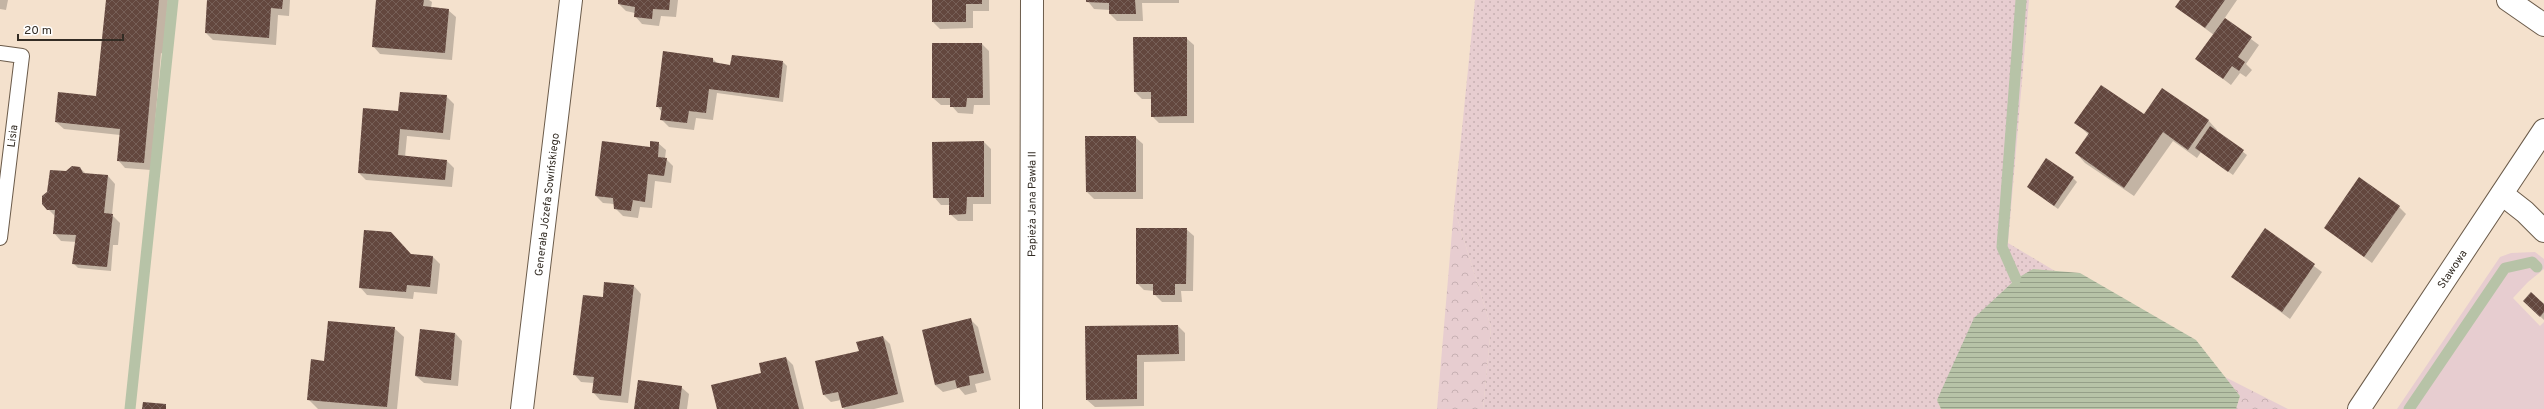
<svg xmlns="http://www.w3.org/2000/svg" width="2544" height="409" font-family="Overpass,sans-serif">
  <defs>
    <pattern id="grass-dots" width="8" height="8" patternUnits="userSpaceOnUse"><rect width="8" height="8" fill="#e7cdd0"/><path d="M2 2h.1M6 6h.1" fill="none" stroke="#c7b0b2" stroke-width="1.8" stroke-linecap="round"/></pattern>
    <pattern id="forest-crowns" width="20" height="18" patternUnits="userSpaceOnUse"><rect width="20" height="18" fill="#e7cdd0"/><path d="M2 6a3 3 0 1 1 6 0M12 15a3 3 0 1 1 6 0" fill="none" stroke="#c7b0b2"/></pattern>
    <pattern id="water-rules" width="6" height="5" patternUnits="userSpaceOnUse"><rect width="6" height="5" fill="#b7c3a7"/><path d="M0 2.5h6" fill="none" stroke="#959f88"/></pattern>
    <pattern id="building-cross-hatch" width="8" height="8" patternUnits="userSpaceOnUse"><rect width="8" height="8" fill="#63473e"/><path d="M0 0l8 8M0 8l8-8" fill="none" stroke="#765f57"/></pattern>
  </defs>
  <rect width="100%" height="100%" fill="#f4e1cd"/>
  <!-- grass -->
  <path fill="url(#grass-dots)" d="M1475,0H2029L2008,243L2055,271L2033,269L1937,400L1941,409H1483L1491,327L1454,208Z"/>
  <!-- forest -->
  <g fill="url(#forest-crowns)">
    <path d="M1454,208L1491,327L1483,409H1437Z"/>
    <path d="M2225,377L2288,409H2236L2240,396Z"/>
  </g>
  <!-- garden -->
  <path fill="#e7cdd0" d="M2535,252L2544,259V269L2528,282L2513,298L2540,326L2544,322V409H2397L2500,257L2511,253Z"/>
  <!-- water -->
  <path fill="url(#water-rules)" d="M2033,269L2080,273L2196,340L2240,396L2236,409H1941L1937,400L1974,318L2016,279Z"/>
  <!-- shadow -->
  <g fill="#0003">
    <path d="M0,0H8L6,10L0,9Z"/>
    <path d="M107,0H168L163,54L161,53L151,170L125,168L118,160L120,135L64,129L56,122L97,97Z"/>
    <path d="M208,0H290L289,16L278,15L276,45L213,40L206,33Z"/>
    <path d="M377,0H429L432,2L431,8L448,10L456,17L452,60L380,54L373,46Z"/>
    <path d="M619,0H678L676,17L661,16L659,26L642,24L635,16V13L626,11L619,4Z"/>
    <path d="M933,0H989V11H973V28L940,29L933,22Z"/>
    <path d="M1087,0H1179V3H1142L1143,21H1117L1110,14V10L1094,9Z"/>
    <path d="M2182,0H2237L2224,19L2259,45L2246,64L2252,70L2246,77L2240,73L2231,85L2197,59L2214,35L2176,7Z"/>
    <path d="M1186,38L1194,45V123H1159L1152,116V99H1142L1135,92Z"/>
    <path d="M982,44L989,51L990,105H974L973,114L958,113L951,105H941L933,98Z"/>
    <path d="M713,59L718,64L731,66L783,62L787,66L783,102L717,93L713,120L696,118L694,130L669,127L661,119L662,112L657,106Z"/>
    <path d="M446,96L454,104L450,140L407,136L405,157L447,161L454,168L452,187L366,180L359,173L399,112Z"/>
    <path d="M2144,115L2208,120L2217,130L2216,131L2247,155L2233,175L2201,152L2197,158L2173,141L2134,196L2085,163L2076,153L2089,135L2076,123Z"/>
    <path d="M1135,137L1143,144V199H1094L1087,192Z"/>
    <path d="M984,142L991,149V204H973V221H958L950,214V205H941L934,197Z"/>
    <path d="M658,143L666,150L665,158L673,166L671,183L655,181L652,208L640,207L638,218L623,216L615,208V204L603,203L596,196Z"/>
    <path d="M80,168L86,174L108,176L115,184L112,215L120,223L118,245H113L111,271L78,268L74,264L77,242L61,241L54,233L56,217L43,204L66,172Z"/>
    <path d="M2073,178L2077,182L2058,209L2028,187Z"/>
    <path d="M2399,207L2406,214L2372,263L2325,228Z"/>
    <path d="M1186,229L1194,236L1193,291H1181L1182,302H1162L1154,294V291L1144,290L1137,283Z"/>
    <path d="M2265,230L2322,272L2290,319L2232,276Z"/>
    <path d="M411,255L432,256L440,264L437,294L414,292L413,299L367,295L360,287Z"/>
    <path d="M605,283L634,286L641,294L628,403L600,400L593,392L594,383L581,382L574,374L603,298Z"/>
    <path d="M2524,301L2544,306V320Z"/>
    <path d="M971,320L978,327L991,380L975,384L977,392L965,395L959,388L943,392L935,385Z"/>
    <path d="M1178,326L1185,333V361L1144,362V406L1095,407L1087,400L1086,327Z"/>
    <path d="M394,328L404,337L397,409H318L308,399L325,362Z"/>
    <path d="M455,333L462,341L458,386L424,383L416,376Z"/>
    <path d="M883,337L890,344L904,402L874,409H844L841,400L831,402L824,395L860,352Z"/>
    <path d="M786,358L793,365L804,409H718Z"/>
    <path d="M681,387L689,394L687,409H635Z"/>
  </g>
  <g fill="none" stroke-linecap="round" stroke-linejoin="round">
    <!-- stream -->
    <g stroke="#b7c3a7" stroke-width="11">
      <path d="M2016,279L2002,247L2021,0"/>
      <path d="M130,409L173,0"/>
      <path d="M2409,409L2505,268L2532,262L2537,267"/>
    </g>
  </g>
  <!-- building -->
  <g fill="url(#building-cross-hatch)">
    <path d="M106,0H159L144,163L117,161L120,129L55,122L58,92L96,96Z"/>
    <path d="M207,0H283L282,9L271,8L269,38L205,33Z"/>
    <path d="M376,0H424L423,6L449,9L445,53L372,47Z"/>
    <path d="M618,0H670L669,10L653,9L652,19L634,17L635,7L618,4Z"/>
    <path d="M932,0H982V4H966V22H932Z"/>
    <path d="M1086,0H1135L1136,14H1109V3L1086,2Z"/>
    <path d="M2180,0H2225L2205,28L2175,7Z"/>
    <path d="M2225,18L2252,37L2238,57L2245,62L2239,71L2232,66L2223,79L2195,59Z"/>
    <path d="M1133,37H1187V116L1151,117V92H1134Z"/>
    <path d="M932,43H982L983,98H967L966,107H950V98H932Z"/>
    <path d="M663,51L713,58V62L730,65L732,55L783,61L779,98L709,89L706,113L689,111L687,123L660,120L662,107H656Z"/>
    <path d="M2101,85L2144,114L2162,88L2209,120L2188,150L2163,132L2124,188L2075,153L2089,133L2074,123Z"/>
    <path d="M400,92L447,95L443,133L400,129L398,155L447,160L445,180L358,173L363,108L398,111Z"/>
    <path d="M2210,126L2244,150L2228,172L2195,148Z"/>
    <path d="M1085,136H1136V192H1086Z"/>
    <path d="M602,141L650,147V141L659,142L658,157L667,158L664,176L648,174L645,202L633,200L631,211L614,209L613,198L595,196Z"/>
    <path d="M984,141V197H967L966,214L949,215V198H933L932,142Z"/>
    <path d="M2046,158L2074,177L2054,206L2027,187Z"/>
    <path d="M72,166L80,167L83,173L108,175L104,213L113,214L107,267L72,264L76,235L53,234L55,210H47L42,204V196L47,192L50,170L66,171Z"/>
    <path d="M2359,177L2400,206L2364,257L2324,228Z"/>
    <path d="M1136,228H1187L1186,284H1175V295H1153V284H1136Z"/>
    <path d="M2265,228L2315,264L2282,312L2231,277Z"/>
    <path d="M364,230L391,232L411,254L433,256L430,287L407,285L406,292L359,288Z"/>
    <path d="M604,282L634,285L621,396L592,393L594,377L573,375L583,295L603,297Z"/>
    <path d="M2531,292L2544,304V312L2540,317L2523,301Z"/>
    <path d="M971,318L984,373L969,376L970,385L957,388L955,380L935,385L922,330Z"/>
    <path d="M328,321L395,327L387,407L307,400L311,359L324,361Z"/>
    <path d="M1178,325L1179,354L1137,355V399L1086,400L1085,326Z"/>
    <path d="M420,329L455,333L451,380L415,376Z"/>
    <path d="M883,336L898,394L842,408L838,392L823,395L815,361L859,351L856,342Z"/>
    <path d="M786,357L799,409H717L711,385L761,373L759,363Z"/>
    <path d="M638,380L682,386L679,409H634Z"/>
    <path d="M143,402L166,404V409H142Z"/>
  </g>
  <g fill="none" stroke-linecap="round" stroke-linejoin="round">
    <defs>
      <path id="lane" d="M0,53L22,56L0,238"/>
      <g id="street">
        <path d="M2508,0L2544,25"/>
        <path d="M2502,194L2525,212L2544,231"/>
        <path id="s1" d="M522,409L571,0"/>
        <path id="s2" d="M1031,409L1032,0"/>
        <path id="s3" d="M2359,409L2544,130"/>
      </g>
    </defs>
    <!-- lane casing -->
    <use href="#lane" stroke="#6b5b4a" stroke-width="16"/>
    <!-- street casing -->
    <use href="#street" stroke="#6b5b4a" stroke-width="24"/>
    <!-- lane -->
    <use href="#lane" stroke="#fff" stroke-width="14"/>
    <!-- street -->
    <use href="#street" stroke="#fff" stroke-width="22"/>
  </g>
  <g text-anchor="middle" stroke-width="4" stroke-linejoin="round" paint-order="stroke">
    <!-- street labels -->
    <g font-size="11" fill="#332c24" stroke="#fff">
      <text transform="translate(12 136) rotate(-83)" y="4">Lisia</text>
      <text dy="4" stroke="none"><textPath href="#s2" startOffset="205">Papieża Jana Pawła II</textPath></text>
      <text dy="4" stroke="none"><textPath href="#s1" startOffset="206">Generała Józefa Sowińskiego</textPath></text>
      <text dy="4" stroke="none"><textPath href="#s3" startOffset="168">Stawowa</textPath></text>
    </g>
  </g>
  <!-- scale -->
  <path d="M18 34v6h105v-6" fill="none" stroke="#332c24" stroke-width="2"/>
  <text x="24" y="34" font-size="12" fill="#332c24" stroke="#ffffff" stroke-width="3" paint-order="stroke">20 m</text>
</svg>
